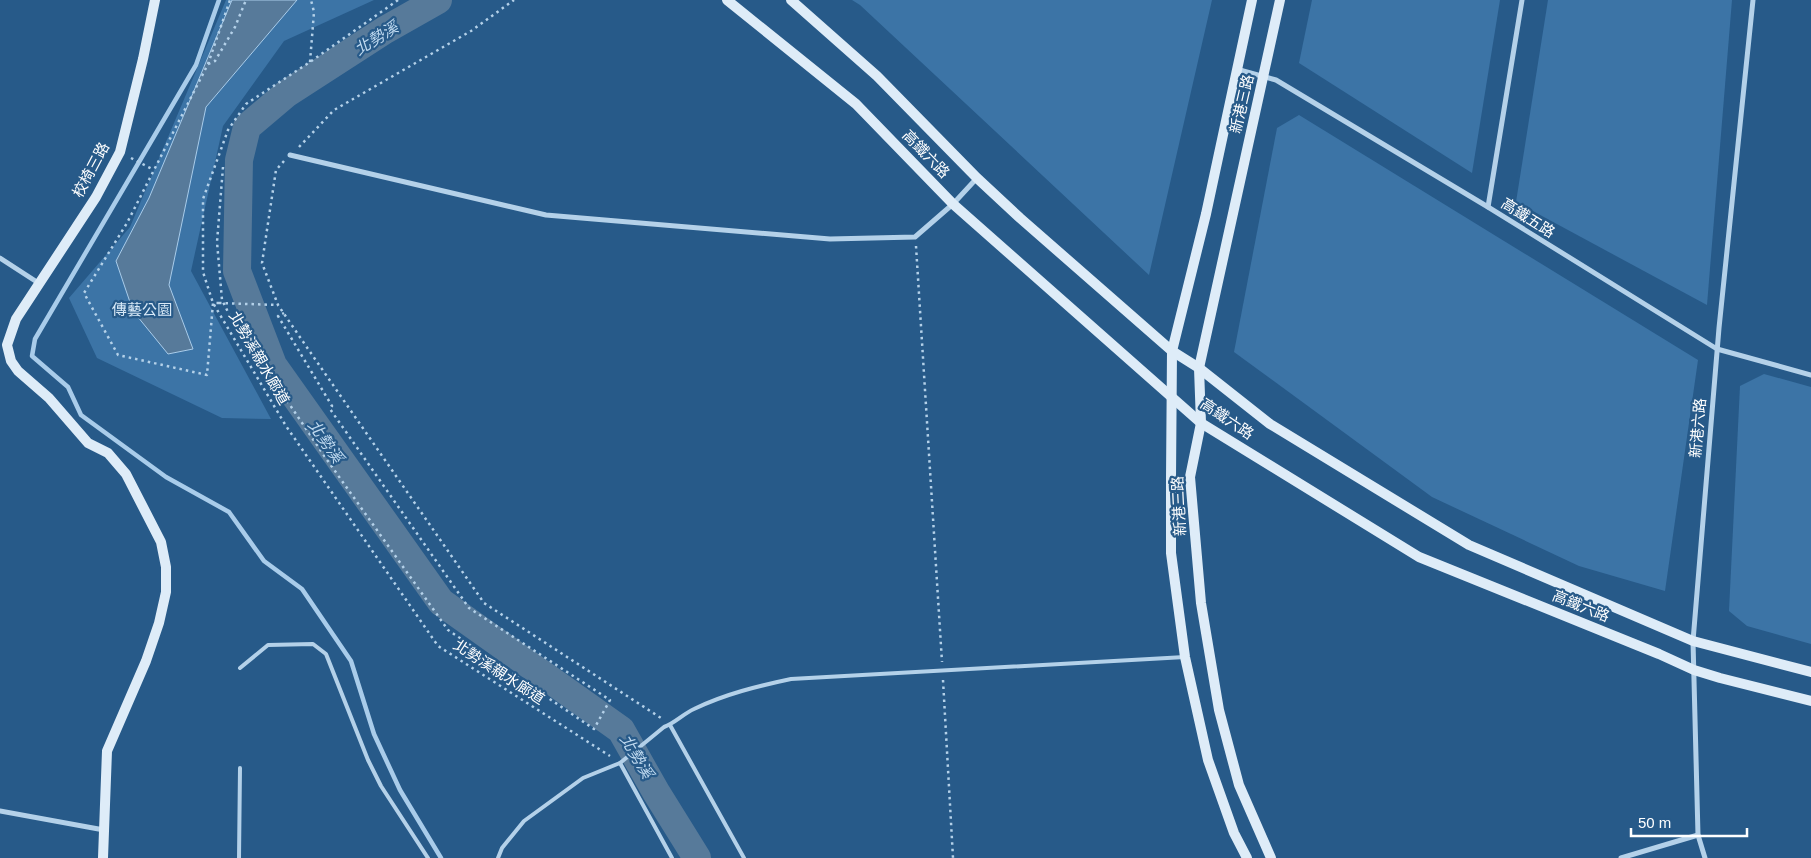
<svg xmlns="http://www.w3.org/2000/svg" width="1811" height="858" font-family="Arial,'Noto Sans TC',sans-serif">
  <rect width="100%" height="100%" fill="#275a89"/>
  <!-- green -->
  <g fill="#3c74a6">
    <path d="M226,0H374L284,41L223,126L191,271L271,419L222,418L97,358L69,298L130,227Z"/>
    <path d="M852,0H1212L1149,275L860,5Z"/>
    <path d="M1312,0H1500L1472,173L1299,63Z"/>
    <path d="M1548,0H1732L1707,305L1516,202Z"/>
    <path d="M1299,115L1698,360L1665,591L1579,566L1432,497L1234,352L1277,128Z"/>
    <path d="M1764,374L1811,387V644L1747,626L1729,611L1740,386Z"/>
  </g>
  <!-- water -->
  <path fill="#577a9a" stroke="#a9ccea" d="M232,0H297L206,107L169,285L193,349L168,354L133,311L116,261L149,198Z"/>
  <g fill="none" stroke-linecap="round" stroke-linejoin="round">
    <!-- stream -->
    <path stroke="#a9ccea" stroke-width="4.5" d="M219,0L196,65L35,339L32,356L68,387L81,415L166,477L229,512L264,561L302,589L351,661L374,734L400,790L441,858"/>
    <!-- river -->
    <path stroke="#577a9a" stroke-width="28" d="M438,0L385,30L286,94L247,127L239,160L237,271L273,365L441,602L621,730L656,792L697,858"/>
    <!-- path -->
    <g stroke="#b4d1e9" stroke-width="2.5" stroke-dasharray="2.5 4" stroke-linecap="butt">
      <path d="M398,0L310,62L246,104L228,130L203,199V272L213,303L286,426L438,646L610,756"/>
      <path d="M310,62L314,12L311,0"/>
      <path d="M208,64L215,61L235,27L246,0"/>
      <path d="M299,147L334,110L471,31L514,0"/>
      <path d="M131,158L154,170"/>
      <path d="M284,161L276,170L262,263L278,305L306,346L484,603L661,718"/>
      <path d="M223,167L217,242L222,300L230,316L325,457L448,630L594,729L610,700L469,608L330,409L332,406L278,316L284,313"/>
      <path d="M916,246L942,662"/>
      <path d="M219,303H213L207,375L118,355L84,293L127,223L208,64L230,0"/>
      <path d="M943,680L953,858"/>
    </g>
    <!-- lane -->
    <g stroke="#b4d1e9" stroke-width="4">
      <path d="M240,668L268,645L313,644L326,654L368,760L381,786L428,858"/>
      <path d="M670,725L744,858"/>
      <path d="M620,763L672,858"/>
      <path d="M239,858L240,768"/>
      <path d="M498,858L502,848L524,821L583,778L620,763L664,727C675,723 683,714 694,709C725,694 758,686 791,679L1185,657"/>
    </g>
    <!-- street -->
    <g stroke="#b4d1e9" stroke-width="5">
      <path d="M1236,69L1276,80L1488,207L1717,349L1811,375"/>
      <path d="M290,155L546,215L830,239L915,237L953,204L977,178"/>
      <path d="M1488,207L1522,0"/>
      <path d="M0,258L40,284"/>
      <path d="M0,811L104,830"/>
      <path d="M1621,858L1698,835"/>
      <path d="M1705,858L1698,835L1693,641L1719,328L1753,0"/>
    </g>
    <!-- secondary -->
    <g stroke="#deecf8" stroke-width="10">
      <path d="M727,0L856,104L953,204L1201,423L1419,557L1659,654L1694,670L1720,678L1811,701"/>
      <path d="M791,0L877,76L977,178L1020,218L1172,351L1199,368L1270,424L1469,545L1693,641L1811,672"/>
      <path d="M103,858L107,751L146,661L159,623L166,592V567L161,542L126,474L108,453L88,443L49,398L18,371L11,361L7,345L16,319L96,197L120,152L143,59L155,0"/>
      <path d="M1247,858L1234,833L1208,760L1185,657L1171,553V478L1172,351L1206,214L1252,0"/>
      <path d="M1271,858L1239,785L1219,710L1201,603L1190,477L1201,423L1199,368L1280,0"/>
    </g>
    <!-- path-bridge -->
    <path stroke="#b4d1e9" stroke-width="2.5" stroke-dasharray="2.5 4" stroke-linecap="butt" d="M219,303L278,305"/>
  </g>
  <g text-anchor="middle" stroke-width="4.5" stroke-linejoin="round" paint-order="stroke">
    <!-- street labels -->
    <g font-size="15" fill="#fff" stroke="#275a89">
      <text transform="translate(1242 104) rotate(-77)" y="5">新港三路</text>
      <text transform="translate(926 154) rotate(46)" y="5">高鐵六路</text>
      <text transform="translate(91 170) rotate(-62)" y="5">校椅三路</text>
      <text transform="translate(1528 218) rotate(32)" y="5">高鐵五路</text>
      <text transform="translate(259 358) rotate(60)" y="5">北勢溪親水廊道</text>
      <text transform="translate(1227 419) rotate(34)" y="5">高鐵六路</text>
      <text transform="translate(1698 428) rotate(-85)" y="5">新港六路</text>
      <text transform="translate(1179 506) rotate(-93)" y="5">新港三路</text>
      <text transform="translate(1581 606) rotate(22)" y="5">高鐵六路</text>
      <text transform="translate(499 672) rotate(33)" y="5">北勢溪親水廊道</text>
    </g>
    <!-- park labels -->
    <g font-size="15" fill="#d8e9f7" stroke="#275a89">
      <text x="142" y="315">傳藝公園</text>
    </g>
    <!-- water labels -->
    <g font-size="16" font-style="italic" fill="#c0daf0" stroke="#275a89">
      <text transform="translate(376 38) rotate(-32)" y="6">北勢溪</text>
      <text transform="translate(326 441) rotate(55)" y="6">北勢溪</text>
      <text transform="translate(637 756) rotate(59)" y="6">北勢溪</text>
    </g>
  </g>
  <!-- scale -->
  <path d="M1631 828v8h116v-8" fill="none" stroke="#ffffff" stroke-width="2.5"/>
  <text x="1638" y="828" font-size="15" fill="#ffffff" stroke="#275a89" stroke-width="4" paint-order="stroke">50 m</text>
</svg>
